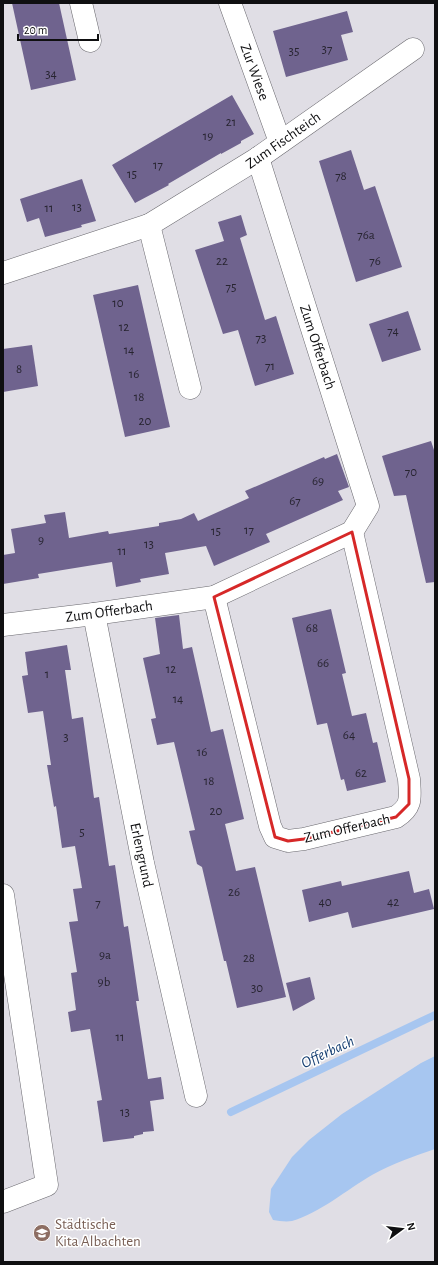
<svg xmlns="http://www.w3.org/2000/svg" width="438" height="1265" font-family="'Alegreya Sans',sans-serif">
  <rect width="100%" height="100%" fill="#e0dee5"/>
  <!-- water -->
  <path fill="#a7c6f0" d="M435,1056V1149C414,1156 392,1164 372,1175C348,1189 318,1214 292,1221C286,1222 279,1221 273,1220L269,1212L271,1189L292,1157L309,1140L342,1114L421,1063Z"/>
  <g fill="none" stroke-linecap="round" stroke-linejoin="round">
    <!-- stream -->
    <path stroke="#a7c6f0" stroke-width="8" d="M231,1112L435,1015"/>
  </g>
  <!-- building -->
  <g fill="#6f638e">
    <path d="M12,3H59L76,80L31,90Z"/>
    <path d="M347,11L353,32L341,35L348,60L286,77L273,31Z"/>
    <path d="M232,95L254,134L241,141V143L221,154V153L168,184L169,185L135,203L112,165Z"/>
    <path d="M351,150L364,190L375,186L402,267L356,282L319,161Z"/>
    <path d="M82,179L96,221L81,225L82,227L45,237L39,218L27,222L20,199Z"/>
    <path d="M241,215L247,235L240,238L265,320L276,316L294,374L255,386L238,330L223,334L195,250L224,241L218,222Z"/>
    <path d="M138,285L170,427L125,437L93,295Z"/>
    <path d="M408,311L421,350L382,362L369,324Z"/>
    <path d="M32,345L38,386L3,392V349Z"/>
    <path d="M431,441L435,453V582L426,583L406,495L394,496L382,456Z"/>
    <path d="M337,454L349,487L338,491L343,500L266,534L270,542L214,566L206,546L165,553L169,574L140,579L141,582L116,587L112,562L38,574L39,578L3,584V555L15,553L11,529L46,523L44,515L65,512L69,538L108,531L109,534L159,526V523L181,519L194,513L198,521L249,498L245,491L324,457L325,459Z"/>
    <path d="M331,609L346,673L342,674L352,716L366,713L373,743L377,742L386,782L347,791L344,779L341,780L327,723L317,725L292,618Z"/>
    <path d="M179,615L183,649L192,647L211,732L223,729L244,819L225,824L236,871L255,867L286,997L237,1008L226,961H224L202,867L197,864L189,831L195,830L174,742L157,745L151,719L156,718L143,658L160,654L155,618Z"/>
    <path d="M67,645L71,670H65L72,719L83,717L94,798L99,797L109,866L115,865L124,927L128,926L139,1001H136L148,1079L161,1077L164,1099L150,1101L154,1131L143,1132V1134L134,1136V1138L103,1142L97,1101L102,1100L90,1029L71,1032L68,1012L76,1010L71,973L77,972L69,922L78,921L73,889L82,888L75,846L62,848L56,806L54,807L47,765H51L43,711L28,713L22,676L28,675L25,652Z"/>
    <path d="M409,871L414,893L429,889L434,909L352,928L348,912L309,922L302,890L341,881L342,886Z"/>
    <path d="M310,977L315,999L293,1011L286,983Z"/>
  </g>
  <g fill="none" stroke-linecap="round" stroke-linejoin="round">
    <defs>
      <g id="minor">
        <path d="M81,3L90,41"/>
        <path d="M230,3L280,142"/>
        <path d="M149,225L190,388"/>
        <path d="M3,273L149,225L258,158L413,49"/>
        <path d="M214,597L270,826L275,837L288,841L304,839L396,817C413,806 410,797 409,779L352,532"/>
        <path d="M94,614L143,863L196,1096"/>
        <path d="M3,625L94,614L214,597L352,532L368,506L258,158"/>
        <path d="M3,895L47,1185L3,1202"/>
      </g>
    </defs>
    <!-- minor casing -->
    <use href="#minor" stroke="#6a696f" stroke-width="23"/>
    <!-- minor -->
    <use href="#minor" stroke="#fff" stroke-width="22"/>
  </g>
  <!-- marked area -->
  <path fill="none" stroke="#d62828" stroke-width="3" stroke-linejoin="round" d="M352,532L409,779V804L396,817L304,839L288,841L275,837L214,597Z"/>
  <!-- icons -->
  <defs>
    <symbol id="school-disc" viewBox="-11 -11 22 22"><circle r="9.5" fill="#8d6e63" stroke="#fff"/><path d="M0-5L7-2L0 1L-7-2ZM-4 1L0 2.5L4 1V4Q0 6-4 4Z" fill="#fff"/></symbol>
  </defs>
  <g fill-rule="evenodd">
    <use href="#school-disc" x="32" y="1223" width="20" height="20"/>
  </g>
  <g text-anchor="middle" stroke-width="3" stroke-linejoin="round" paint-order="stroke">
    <!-- number labels -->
    <g font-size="13" fill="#272430">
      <text x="327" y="53">37</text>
      <text x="294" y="55">35</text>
      <text x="51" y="78">34</text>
      <text x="231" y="126">21</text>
      <text x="208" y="140">19</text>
      <text x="158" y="169">17</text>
      <text x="132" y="178">15</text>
      <text x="341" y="180">78</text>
      <text x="77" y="211">13</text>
      <text x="49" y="212">11</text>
      <text x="366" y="239">76a</text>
      <text x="222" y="265">22</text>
      <text x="375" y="265">76</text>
      <text x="231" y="291">75</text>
      <text x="118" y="307">10</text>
      <text x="124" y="331">12</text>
      <text x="393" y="335">74</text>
      <text x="261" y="342">73</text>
      <text x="129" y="354">14</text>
      <text x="270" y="370">71</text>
      <text x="19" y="373">8</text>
      <text x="134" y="378">16</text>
      <text x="139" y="401">18</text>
      <text x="145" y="425">20</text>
      <text x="411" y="476">70</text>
      <text x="318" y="485">69</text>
      <text x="295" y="505">67</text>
      <text x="249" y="534">17</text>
      <text x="216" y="535">15</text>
      <text x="41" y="544">9</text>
      <text x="149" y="548">13</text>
      <text x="122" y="555">11</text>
      <text x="312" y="632">68</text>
      <text x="323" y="667">66</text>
      <text x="171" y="673">12</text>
      <text x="47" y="678">1</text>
      <text x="178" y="703">14</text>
      <text x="349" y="739">64</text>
      <text x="66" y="741">3</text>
      <text x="202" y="756">16</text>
      <text x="361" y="777">62</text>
      <text x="209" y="785">18</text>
      <text x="216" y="815">20</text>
      <text x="82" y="836">5</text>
      <text x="234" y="896">26</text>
      <text x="325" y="906">40</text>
      <text x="393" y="906">42</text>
      <text x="98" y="907">7</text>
      <text x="105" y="959">9a</text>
      <text x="249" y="962">28</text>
      <text x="104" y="986">9b</text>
      <text x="257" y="992">30</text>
      <text x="120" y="1041">11</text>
      <text x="125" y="1116">13</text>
    </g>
    <!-- street labels -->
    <g font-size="15" fill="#0f0f11" stroke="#fff">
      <text transform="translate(255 72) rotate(70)" y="5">Zur Wiese</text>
      <text transform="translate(283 140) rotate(-35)" y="5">Zum Fischteich</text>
      <text transform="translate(318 347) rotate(72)" y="5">Zum Offerbach</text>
      <text transform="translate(109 611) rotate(-8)" y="5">Zum Offerbach</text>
      <text transform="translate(347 828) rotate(-13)" y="5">Zum Offerbach</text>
      <text transform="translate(142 855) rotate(78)" y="5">Erlengrund</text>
    </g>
    <!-- education labels -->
    <g font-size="15" fill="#785e54" stroke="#fff" text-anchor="start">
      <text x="55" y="1229">Städtische<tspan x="55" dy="17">Kita Albachten</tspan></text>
    </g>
    <!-- water labels -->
    <g font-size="16" font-style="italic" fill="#184073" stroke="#fff">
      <text transform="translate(327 1051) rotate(-25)" y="6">Offerbach</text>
    </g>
  </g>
  <!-- border -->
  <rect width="438" height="1265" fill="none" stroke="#0f0f11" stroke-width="8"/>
  <!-- north arrow -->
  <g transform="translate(402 1229) rotate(75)" stroke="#ffffff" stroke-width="3" paint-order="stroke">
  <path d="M0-3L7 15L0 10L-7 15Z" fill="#0f0f11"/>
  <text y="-6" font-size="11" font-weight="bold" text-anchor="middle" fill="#0f0f11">N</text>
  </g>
  <!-- scale -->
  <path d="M18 34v6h80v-6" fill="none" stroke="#0f0f11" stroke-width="2"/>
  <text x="24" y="34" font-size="12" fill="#0f0f11" stroke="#ffffff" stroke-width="3" paint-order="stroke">20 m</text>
</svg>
